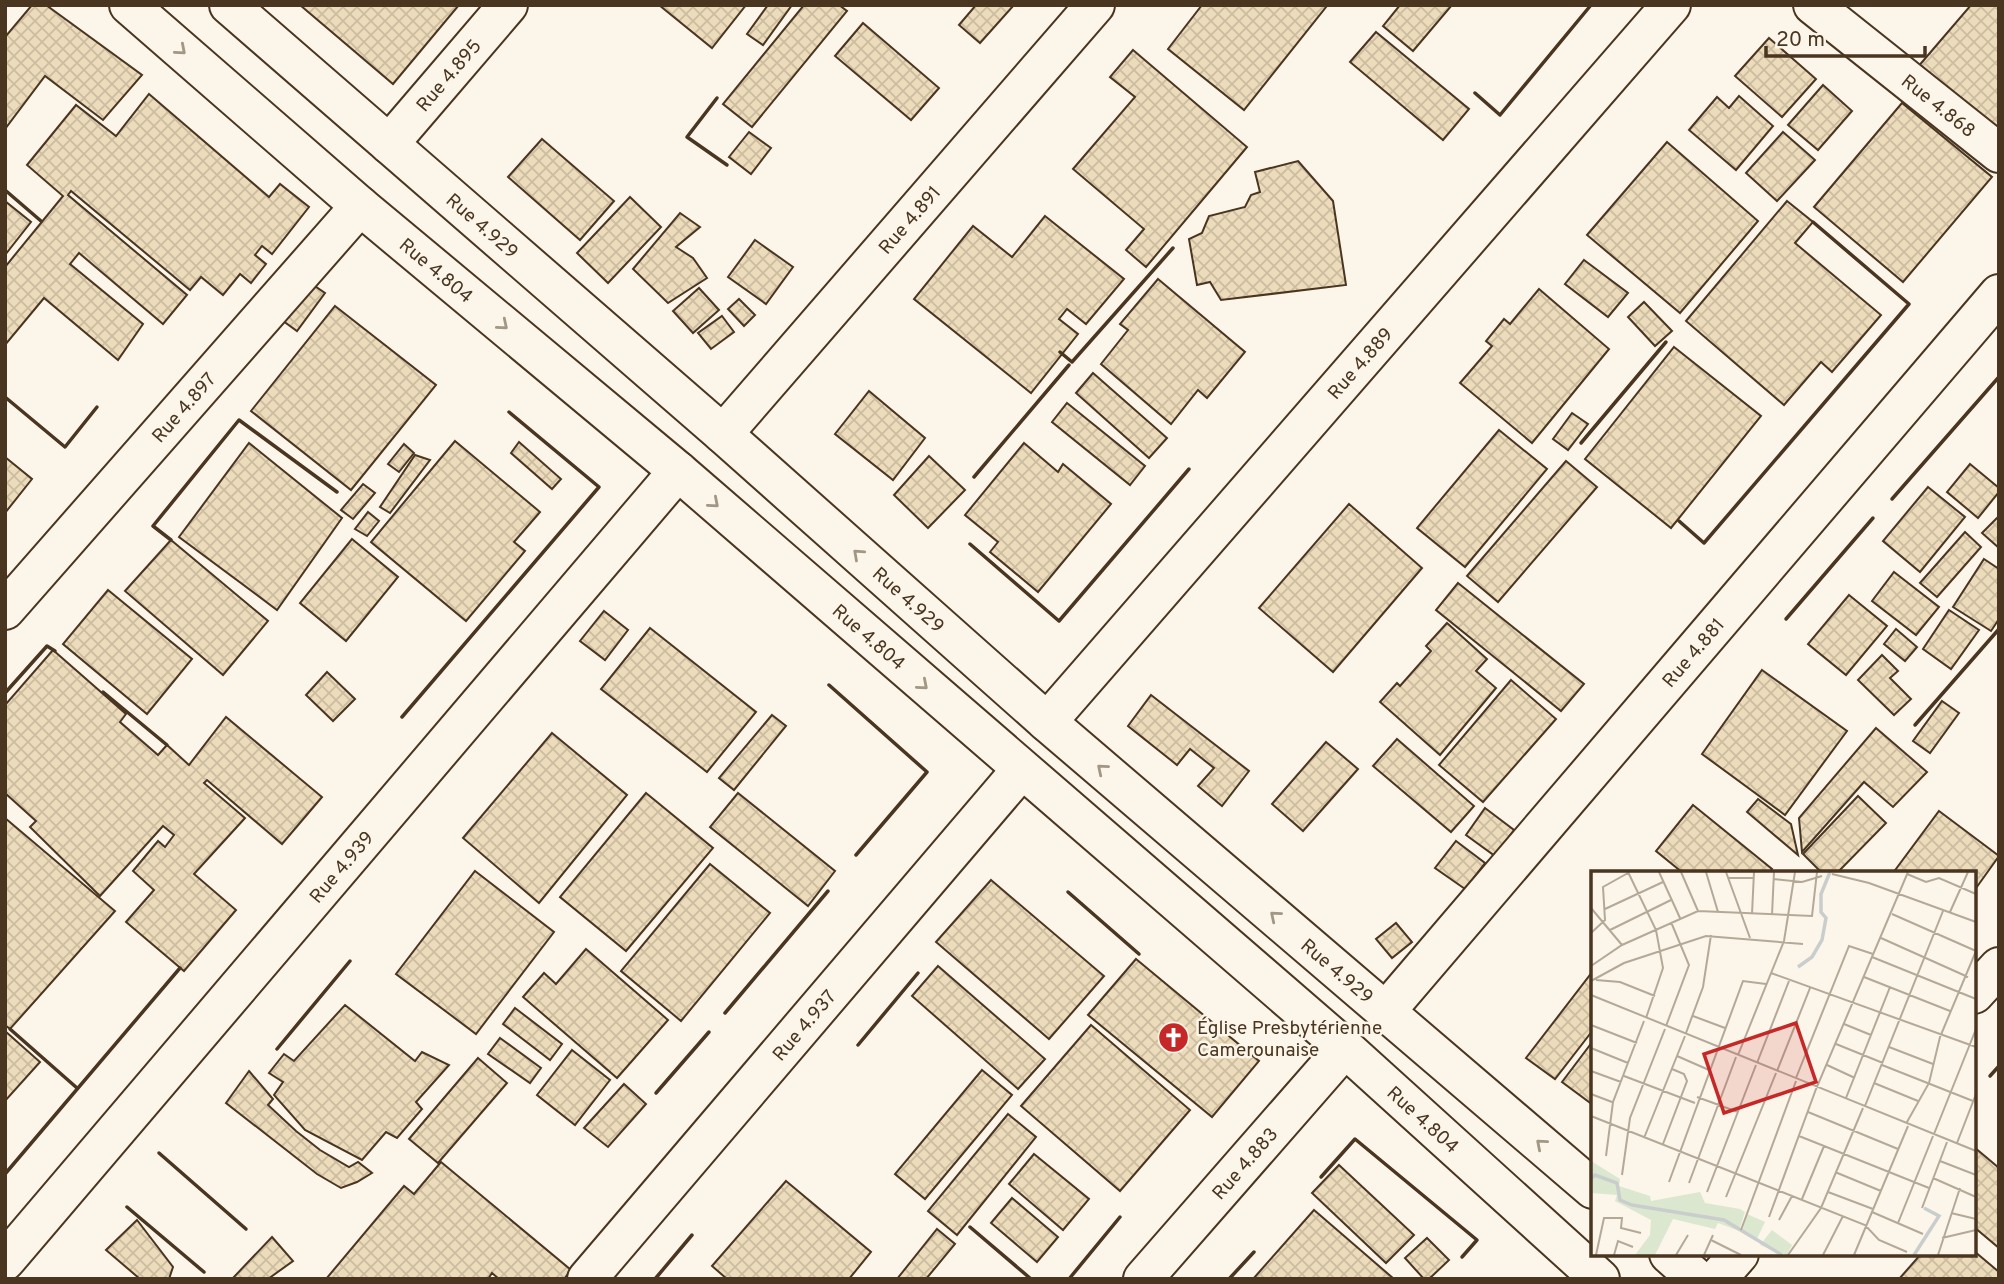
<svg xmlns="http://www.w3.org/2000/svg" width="2004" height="1284" font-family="Overpass,sans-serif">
  <defs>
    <pattern id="building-cross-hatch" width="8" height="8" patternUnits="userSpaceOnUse" patternTransform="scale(1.75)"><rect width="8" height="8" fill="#ecdcbc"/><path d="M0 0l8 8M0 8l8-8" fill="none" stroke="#ccbda1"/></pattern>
  </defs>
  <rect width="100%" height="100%" fill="#fbf6e9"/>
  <!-- building -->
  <g fill="url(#building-cross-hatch)" stroke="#4a3520" stroke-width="2">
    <path d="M32,5H46L142,75L103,120L45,76L5,129V37Z"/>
    <path d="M300,5H459L393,84Z"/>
    <path d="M659,5H746L712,48Z"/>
    <path d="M768,5H792L763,45L747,34Z"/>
    <path d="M804,5H839L847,11L752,127L723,104Z"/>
    <path d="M976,5H1014L980,43L959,25Z"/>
    <path d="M1202,5H1324L1326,7L1244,110L1168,49Z"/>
    <path d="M1400,5H1452L1413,51L1383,26Z"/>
    <path d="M1971,5H1999V137L1917,68Z"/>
    <path d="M863,23L939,88L911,120L835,56Z"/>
    <path d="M1376,32L1469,109L1443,140L1350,62Z"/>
    <path d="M1769,38L1816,79L1782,117L1735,76Z"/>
    <path d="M1133,50L1247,147L1146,267L1126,250L1144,229L1073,169L1135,97L1110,77Z"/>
    <path d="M1823,85L1852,111L1818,150L1788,125Z"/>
    <path d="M149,94L269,197L280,184L309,207L272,254L262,246L255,255L266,264L251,283L240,274L223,295L201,277L190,290L71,191L68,195L187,295L163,324L79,253L70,264L143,324L118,360L44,298L5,345V267L63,196L27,165L76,105L116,136Z"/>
    <path d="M1739,96L1773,126L1736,170L1689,130L1717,97L1729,108Z"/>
    <path d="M1902,103L1992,177L1903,282L1814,207Z"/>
    <path d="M749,132L771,148L751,174L729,157Z"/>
    <path d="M1783,132L1815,160L1777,201L1746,173Z"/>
    <path d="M542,139L614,201L580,240L508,177Z"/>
    <path d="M1667,142L1758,221L1680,313L1587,235Z"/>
    <path d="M1298,161L1333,201L1346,285L1221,300L1210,282L1197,285L1189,239L1202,233L1209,216L1245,207L1251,195L1260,192L1255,172Z"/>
    <path d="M630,197L661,227L608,283L577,253Z"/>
    <path d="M5,201L31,222L5,255Z"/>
    <path d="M1787,201L1813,222L1795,243L1881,315L1832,372L1821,362L1784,405L1686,321Z"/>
    <path d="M680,213L700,227L676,247L693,258L707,278L668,303L633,269Z"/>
    <path d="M1045,216L1124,279L1086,324L1067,309L1059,319L1078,334L1031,393L914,299L973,226L1012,257Z"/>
    <path d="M755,240L793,267L766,304L728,277Z"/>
    <path d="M1584,260L1628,293L1608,317L1565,284Z"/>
    <path d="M1158,279L1245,352L1207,398L1198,390L1171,424L1101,364L1128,330L1120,324Z"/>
    <path d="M306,280L325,293L297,331L279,318Z"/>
    <path d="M699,288L719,310L693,333L673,311Z"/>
    <path d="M1539,289L1609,349L1532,443L1460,383L1492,346L1486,341L1504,319L1510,324Z"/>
    <path d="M739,299L755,315L744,326L728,309Z"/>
    <path d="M1644,302L1672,331L1655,346L1628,317Z"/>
    <path d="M335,306L436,385L351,490L251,411Z"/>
    <path d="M722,316L734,332L711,349L698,333Z"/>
    <path d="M1674,347L1761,416L1671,528L1585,459Z"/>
    <path d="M1093,373L1167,438L1149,458L1076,393Z"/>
    <path d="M869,391L925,438L893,480L835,434Z"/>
    <path d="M1067,403L1145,466L1130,485L1052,422Z"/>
    <path d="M1572,413L1588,424L1568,450L1553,439Z"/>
    <path d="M1499,430L1547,469L1465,567L1417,528Z"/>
    <path d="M455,441L540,512L514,542L525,551L466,621L371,542Z"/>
    <path d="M519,442L561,479L552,489L511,453Z"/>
    <path d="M249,443L342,518L277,610L179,537Z"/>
    <path d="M1024,443L1058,472L1063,464L1111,504L1038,592L990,552L998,542L965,515Z"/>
    <path d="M404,444L414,453L399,472L388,464Z"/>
    <path d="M415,455L430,460L390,513L380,507Z"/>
    <path d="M929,456L965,490L928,528L894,495Z"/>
    <path d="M5,457L32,479L5,513Z"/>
    <path d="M1566,461L1597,487L1498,602L1467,576Z"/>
    <path d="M1970,464L1999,488V492L1978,518L1947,492Z"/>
    <path d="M363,484L375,493L353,519L341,510Z"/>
    <path d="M1928,487L1965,517L1920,572L1883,541Z"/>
    <path d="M1349,504L1422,568L1333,672L1259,608Z"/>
    <path d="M368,512L379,521L367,536L355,529Z"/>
    <path d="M1999,516V548L1982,533Z"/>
    <path d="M1965,532L1981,547L1937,597L1920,583Z"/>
    <path d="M352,539L398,577L346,641L300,603Z"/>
    <path d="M171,540L268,621L223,675L125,591Z"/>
    <path d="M1984,559L1999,569V619L1991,631L1953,607Z"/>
    <path d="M1894,572L1939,607L1916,635L1872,601Z"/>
    <path d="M1458,583L1584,684L1561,711L1436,610Z"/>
    <path d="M108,590L192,659L147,714L63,644Z"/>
    <path d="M1849,595L1887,626L1846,675L1808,644Z"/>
    <path d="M1949,610L1979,630L1951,669L1923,649Z"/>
    <path d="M604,611L628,630L605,660L580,641Z"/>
    <path d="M1447,623L1487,659L1476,671L1496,688L1440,755L1380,702L1397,683L1400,686L1431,651L1426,646Z"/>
    <path d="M650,628L756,712L707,772L601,689Z"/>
    <path d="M1896,629L1917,647L1905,661L1884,644Z"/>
    <path d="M53,650L126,714L120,722L158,755L167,745L189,765L226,717L322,797L282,844L207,780L204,783L245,818L194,874L236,910L184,971L126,922L154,890L133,871L158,841L165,847L174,835L163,826L100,896L30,827L36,821L5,793V705Z"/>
    <path d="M1882,655L1898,671L1890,678L1911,699L1894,715L1858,680Z"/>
    <path d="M1762,670L1847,731L1785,815L1702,754Z"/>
    <path d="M327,672L355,699L333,721L306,695Z"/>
    <path d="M1511,680L1556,719L1483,802L1439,765Z"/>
    <path d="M1151,695L1249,771L1222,806L1198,786L1214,768L1190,749L1177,765L1128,726Z"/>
    <path d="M1942,701L1959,713L1930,753L1913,741Z"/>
    <path d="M772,715L786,726L734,790L719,778Z"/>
    <path d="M1876,728L1927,772L1893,807L1864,782L1802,852L1799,818Z"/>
    <path d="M552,733L627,795L539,903L463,838Z"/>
    <path d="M1397,739L1474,806L1451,832L1373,766Z"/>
    <path d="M1326,742L1358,769L1303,831L1272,804Z"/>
    <path d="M646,793L713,848L626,951L560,897Z"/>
    <path d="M738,793L835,871L808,906L710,827Z"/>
    <path d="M1858,796L1886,823L1837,873H1822L1803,854Z"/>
    <path d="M1758,799L1791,824L1798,855L1747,812Z"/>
    <path d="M1693,805L1772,869L1769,873H1683L1656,851Z"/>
    <path d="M1485,808L1514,830L1495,856L1466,835Z"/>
    <path d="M1939,811L1999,856L1974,891V873H1893Z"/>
    <path d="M5,818L115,911L10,1029L5,1025Z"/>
    <path d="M1456,841L1485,863L1465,889L1435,868Z"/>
    <path d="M710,864L770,913L681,1021L621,971Z"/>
    <path d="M475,871L554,932L476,1034L396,974Z"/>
    <path d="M991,880L1104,976L1049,1039L936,942Z"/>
    <path d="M1396,923L1412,942L1392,958L1376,939Z"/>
    <path d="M586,949L668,1020L617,1078L523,997L544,973L556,984Z"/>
    <path d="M1136,959L1259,1061L1212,1117L1088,1015Z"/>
    <path d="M938,966L1045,1059L1018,1089L912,996Z"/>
    <path d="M1593,971V1030L1555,1079L1526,1058Z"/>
    <path d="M345,1005L415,1061L422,1052L449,1065L416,1102L422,1109L397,1138L386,1132L362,1160L305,1130L274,1095L283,1082L269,1073L284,1054L294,1061Z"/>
    <path d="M515,1008L562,1044L550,1060L503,1024Z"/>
    <path d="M1091,1025L1190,1110L1120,1191L1021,1106Z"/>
    <path d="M5,1031L40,1062L5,1101Z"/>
    <path d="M500,1038L541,1068L530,1083L488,1054Z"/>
    <path d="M1593,1041V1105L1562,1082Z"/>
    <path d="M572,1050L610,1080L575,1125L537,1095Z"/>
    <path d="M478,1058L507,1083L438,1163L409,1139Z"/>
    <path d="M982,1070L1012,1095L925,1199L895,1174Z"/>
    <path d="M249,1071L273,1099L268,1105L296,1131L320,1150L349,1167L358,1162L372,1173L357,1182L341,1188L317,1174L226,1103Z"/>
    <path d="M624,1084L646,1104L608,1147L584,1128Z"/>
    <path d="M1008,1114L1036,1137L957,1235L928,1211Z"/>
    <path d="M1974,1147L1999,1168V1248L1974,1227Z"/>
    <path d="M1034,1154L1089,1199L1063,1230L1009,1184Z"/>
    <path d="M441,1162L571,1270L564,1279H499L492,1273L488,1279H326L404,1186L414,1194Z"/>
    <path d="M1339,1165L1414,1235L1386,1263L1312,1193Z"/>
    <path d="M786,1181L871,1252L849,1279H727L712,1266Z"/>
    <path d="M1012,1198L1058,1237L1037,1262L991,1223Z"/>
    <path d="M1314,1210L1394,1279H1253Z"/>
    <path d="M137,1220L173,1267L169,1279H140L106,1250Z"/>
    <path d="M937,1229L955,1244L926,1279H897Z"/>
    <path d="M272,1237L293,1261L268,1279H232Z"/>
    <path d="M1427,1238L1449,1260L1429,1279H1424L1405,1258Z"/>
    <path d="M1974,1251L1999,1272V1279H1899L1921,1254H1974Z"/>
  </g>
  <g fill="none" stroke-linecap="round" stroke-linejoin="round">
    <defs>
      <g id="street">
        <path id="s1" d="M1813,5L1999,153"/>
        <path id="s2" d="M389,144L508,5"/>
        <path id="s3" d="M723,434L1095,5"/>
        <path id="s4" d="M5,610L360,206"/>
        <path id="s5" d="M1047,722L1671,5"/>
        <path d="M1974,994L1999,967"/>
        <path id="s6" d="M1386,1011L1999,294"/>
        <path id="s7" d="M5,1261L678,471"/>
        <path id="s8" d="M587,1279L1021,770"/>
        <path id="s9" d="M1143,1279L1345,1048"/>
        <path d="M1717,1279L1739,1254"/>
      </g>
      <g id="primary">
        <path id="s10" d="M129,5L360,206L678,471L1345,1048L1600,1279"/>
        <path id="s11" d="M229,5L723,434L1047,722L1593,1189"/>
        <path d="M1669,1254L1697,1279"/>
      </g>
    </defs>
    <!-- street casing -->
    <use href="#street" stroke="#4a3520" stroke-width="42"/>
    <!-- primary casing -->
    <use href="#primary" stroke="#4a3520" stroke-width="42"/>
    <!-- street -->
    <use href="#street" stroke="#fbf6e9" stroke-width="38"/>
    <!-- primary -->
    <use href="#primary" stroke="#fbf6e9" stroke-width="38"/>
    <!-- wall -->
    <g stroke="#4a3520" stroke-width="3.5">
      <path d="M1475,93L1500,115L1591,5"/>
      <path d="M717,98L687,137L727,165"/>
      <path d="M5,190L41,221"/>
      <path d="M1060,352L1072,362L1173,248"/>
      <path d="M5,397L65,447L97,407"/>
      <path d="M1581,443L1666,342"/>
      <path d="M974,477L1069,365"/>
      <path d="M1892,499L1998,378"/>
      <path d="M1679,521L1704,543L1909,304L1813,222"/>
      <path d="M171,540L153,526L239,420L337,492"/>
      <path d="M970,544L1059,621L1189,469"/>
      <path d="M1786,619L1873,518"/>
      <path d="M829,685L927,772L856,855"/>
      <path d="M103,692L167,745"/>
      <path d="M5,693L47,646L55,651"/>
      <path d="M402,717L599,487L509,412"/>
      <path d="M1915,725L1999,629"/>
      <path d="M1068,892L1139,954"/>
      <path d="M725,1013L828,891"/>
      <path d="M10,1029L77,1088"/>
      <path d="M858,1045L918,973"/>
      <path d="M277,1049L350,961"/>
      <path d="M1990,1076L1999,1066"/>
      <path d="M656,1093L709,1032"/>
      <path d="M159,1153L246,1229"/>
      <path d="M5,1174L180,968"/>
      <path d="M1321,1177L1355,1139L1477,1240L1462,1257"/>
      <path d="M127,1207L204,1272"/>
      <path d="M970,1227L1031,1279"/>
      <path d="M655,1279L692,1235"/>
      <path d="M1069,1279L1120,1217"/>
      <path d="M1229,1279L1254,1252"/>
    </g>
  </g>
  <!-- one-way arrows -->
  <defs><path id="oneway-chevron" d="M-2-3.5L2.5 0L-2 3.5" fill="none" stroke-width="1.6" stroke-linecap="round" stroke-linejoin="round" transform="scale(1.75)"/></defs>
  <g stroke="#a29684">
    <use href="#oneway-chevron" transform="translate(181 50) rotate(41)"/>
    <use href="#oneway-chevron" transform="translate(503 325) rotate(40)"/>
    <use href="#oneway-chevron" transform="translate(714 503) rotate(41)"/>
    <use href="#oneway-chevron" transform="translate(858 554) rotate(-138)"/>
    <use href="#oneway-chevron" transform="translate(923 685) rotate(41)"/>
    <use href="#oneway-chevron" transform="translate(1102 769) rotate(-140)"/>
    <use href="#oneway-chevron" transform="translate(1275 916) rotate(-140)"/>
    <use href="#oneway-chevron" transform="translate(1541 1144) rotate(-139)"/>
  </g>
  <!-- icons -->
  <defs>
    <symbol id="church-disc" viewBox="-11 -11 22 22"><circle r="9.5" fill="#c62828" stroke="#fbf6e9"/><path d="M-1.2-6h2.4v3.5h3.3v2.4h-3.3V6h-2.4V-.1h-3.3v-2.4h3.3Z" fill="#fff"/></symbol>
  </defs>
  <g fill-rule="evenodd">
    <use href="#church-disc" x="1156" y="1020" width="35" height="35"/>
  </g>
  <g text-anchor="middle" stroke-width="5" stroke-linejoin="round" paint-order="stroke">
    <!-- street labels -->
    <g font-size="19" fill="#4a3520" stroke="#fbf6e9">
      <text dy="7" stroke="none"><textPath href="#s2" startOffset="91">Rue 4.895</textPath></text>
      <text dy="7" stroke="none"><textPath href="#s1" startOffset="161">Rue 4.868</textPath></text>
      <text dy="7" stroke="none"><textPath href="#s3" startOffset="284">Rue 4.891</textPath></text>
      <text dy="7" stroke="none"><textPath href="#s11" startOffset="336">Rue 4.929</textPath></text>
      <text dy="7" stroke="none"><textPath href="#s10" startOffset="406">Rue 4.804</textPath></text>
      <text dy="7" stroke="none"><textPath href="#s5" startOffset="476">Rue 4.889</textPath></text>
      <text dy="7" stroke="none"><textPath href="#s4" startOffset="270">Rue 4.897</textPath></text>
      <text dy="7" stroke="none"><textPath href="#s11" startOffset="903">Rue 4.929</textPath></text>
      <text dy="7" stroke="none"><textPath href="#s10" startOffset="973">Rue 4.804</textPath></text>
      <text dy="7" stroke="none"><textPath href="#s6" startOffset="472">Rue 4.881</textPath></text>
      <text dy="7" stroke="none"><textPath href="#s7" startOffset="518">Rue 4.939</textPath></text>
      <text dy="7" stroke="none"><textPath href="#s11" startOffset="1470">Rue 4.929</textPath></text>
      <text dy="7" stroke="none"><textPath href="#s8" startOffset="334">Rue 4.937</textPath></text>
      <text dy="7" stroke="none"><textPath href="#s10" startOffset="1708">Rue 4.804</textPath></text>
      <text dy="7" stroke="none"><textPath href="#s9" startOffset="154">Rue 4.883</textPath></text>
    </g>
    <!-- poi labels -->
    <g font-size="19" fill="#4a3520" stroke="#fbf6e9" text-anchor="start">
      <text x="1197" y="1034">Église Presbytérienne<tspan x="1197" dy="22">Camerounaise</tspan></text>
    </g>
  </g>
  <!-- overview -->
  <g transform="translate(1591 871)">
    <rect width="385" height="385" fill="#fbf6e9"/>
    <path d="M0,290L29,308L28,315L59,325L60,330L109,321L114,332L149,338L154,341L148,360L127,352L124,358L82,348L64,384H44L59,364L60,349L24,330L26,324L0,322ZM156,343L174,351L165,370L151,361ZM181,359L201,374L196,384L169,374Z" fill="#dce7d0"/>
    <path fill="none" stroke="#c9cecd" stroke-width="3.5" d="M207,96L221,86L231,69L235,47L230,41V23L239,1M0,307L4,304L26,312L29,329L41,334L133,349L191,384M323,384L348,345L333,337"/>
    <path fill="none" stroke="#b4a999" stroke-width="2" d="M37,1L65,59L72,97L55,147M68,1L89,47M90,1L107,40M115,1L127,41M135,1L159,67M241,3L278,12L385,51M316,3L335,11L348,7L385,23M137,7H163M183,8L211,11L231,5M0,37L31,74M14,38L72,11M359,41L377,1M161,43L163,1M301,43L385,80M181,44L183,1M19,59L80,29M0,62L14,49L12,16L37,2M290,67L377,106M281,86L385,128M0,95L31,74L107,40L221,45L226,1M180,102L385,176M273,106L359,140M5,109L29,111L64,125M0,110L33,92L115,65L212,73M0,124L385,280M102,145L134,157M253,153L280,164M0,154L46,172M75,155L98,94L80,51M95,162L112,116L120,64M245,173L292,192M298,176L342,193M0,177L37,192M147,184L193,70L204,1M86,185L118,199M166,192L198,110M236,194L264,207M291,194L382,230M0,200L30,211M186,200L219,117M33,205L104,232M205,207L258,75L282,83M283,212L327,230M0,223L21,231M106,226L147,241M255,227L299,116M274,235L352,40M217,241L307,278M0,245L274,354L288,369L316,381M316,251L338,212L349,166L385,80M343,263L385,158M208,265L338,317M53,267L94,165M366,272L385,223M72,273L96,210L93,203L81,198M15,285L22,231L53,150M349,290L385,304M244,301L290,320M31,304L39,247L74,158M342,307L385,326M78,311L152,110L175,113M98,312L145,186M116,321L165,194M237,321L282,338M135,326L185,202M211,328L233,275M331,337L356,271M281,341L332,363M360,342L385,348M178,346L225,218L317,1M188,349L201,325M307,352L342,265M150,359L205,210M351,367L385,359M120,369L150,384M5,384L13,347H31L30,357L50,362M23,384L27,370L42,376M85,384L97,364M113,384L122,364M197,384L230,337L272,237M232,384L252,345M263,384L317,255M347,384L369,317"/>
    <path fill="#c62828" fill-opacity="0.15" stroke="#c62828" stroke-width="3.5" d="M205,152L225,211L133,242L113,183Z"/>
    <rect width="385" height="385" fill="none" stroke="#4a3520" stroke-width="3.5"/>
  </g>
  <!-- border -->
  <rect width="2004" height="1284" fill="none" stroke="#4a3520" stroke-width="14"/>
  <!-- scale -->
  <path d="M1766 46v10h159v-10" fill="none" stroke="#4a3520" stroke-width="3.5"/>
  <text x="1776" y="46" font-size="21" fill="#4a3520" stroke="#fbf6e9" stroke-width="5" paint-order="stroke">20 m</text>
</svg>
